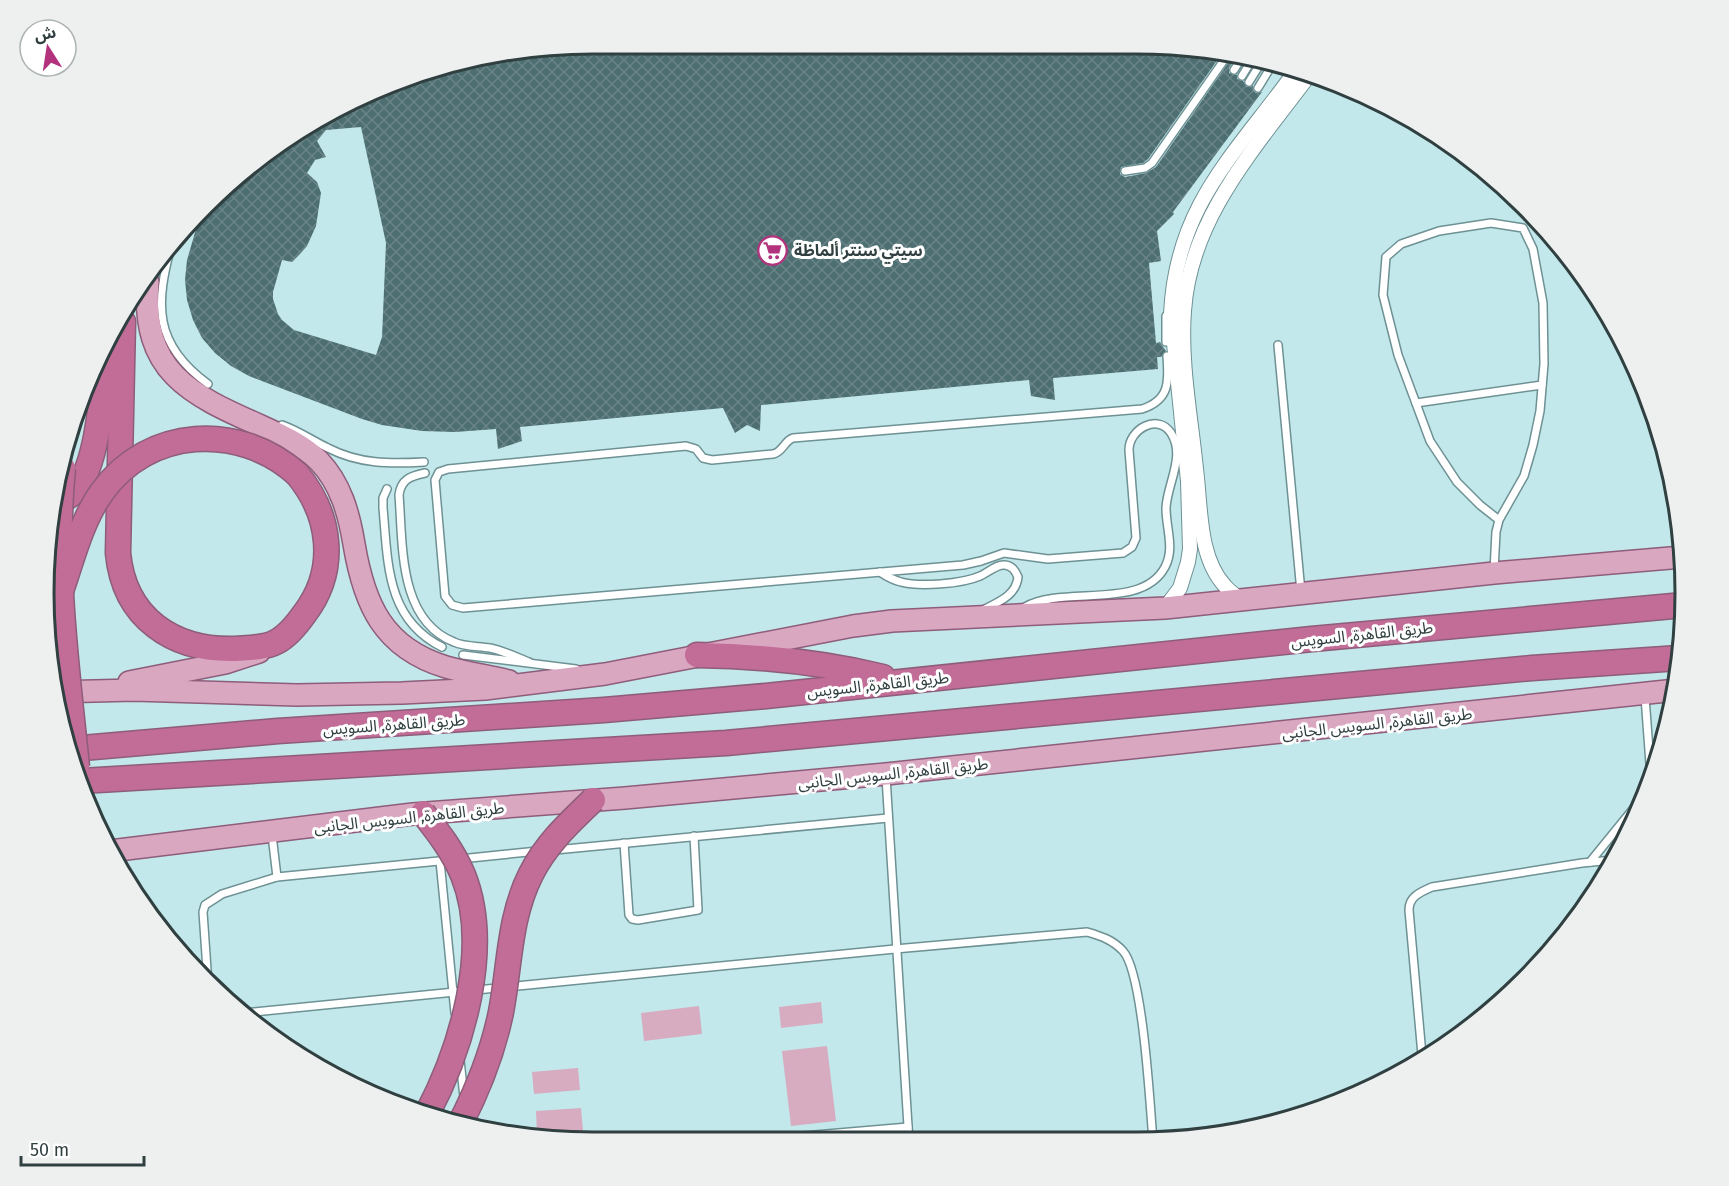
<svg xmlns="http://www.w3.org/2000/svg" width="1729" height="1186" font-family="'Fira Sans','Noto Sans Arabic',sans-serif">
  <defs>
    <pattern id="building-cross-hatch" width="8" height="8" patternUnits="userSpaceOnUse" patternTransform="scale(1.5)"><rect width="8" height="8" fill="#4d6f72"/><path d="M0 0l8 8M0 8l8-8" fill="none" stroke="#6a8487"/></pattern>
  </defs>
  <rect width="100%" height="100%" fill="#c2e8eb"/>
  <!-- garden -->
  <g fill="#d8acc0">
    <path d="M821,1002L823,1023L781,1028L779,1007Z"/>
    <path d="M699,1006L702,1034L644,1041L641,1013Z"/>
    <path d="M827,1046L836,1121L791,1126L782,1051Z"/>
    <path d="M578,1068L580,1090L534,1094L532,1072Z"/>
    <path d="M581,1108L583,1131L537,1134L536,1111Z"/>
  </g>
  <!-- building -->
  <path fill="url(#building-cross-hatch)" fill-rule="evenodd" d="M593,44H1136L1223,52L1148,159L1143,163L1121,167L1120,174L1125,177L1146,173L1156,167L1235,53H1238L1229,68V73L1237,75V79L1243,81L1247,87L1253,86V90L1256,93L1262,92L1173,212L1174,214L1157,231L1161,261L1149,263L1156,343L1160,342L1166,351L1161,357H1157L1158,369L1053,378L1055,400L1031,396L1029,380L761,405L760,431L747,425L735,433L723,408L520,427L522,441L498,449L496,429L455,432L422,431L382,425L362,419L249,376L231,366L215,353L202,338L193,320L187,300L185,280L187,260L201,212L288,136L450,62ZM361,127L386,243L382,337L376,355L294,330L282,320L278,314L273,299V292L282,260L292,262L300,254L307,246L316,226L321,193L317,182L307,173L315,160L326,157L317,141L326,130Z"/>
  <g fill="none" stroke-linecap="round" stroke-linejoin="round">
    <defs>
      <g id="lane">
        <path d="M1234,70L1244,54"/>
        <path d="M1242,76L1253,58"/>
        <path d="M1249,82L1262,61"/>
        <path d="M1258,88L1272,65"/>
        <path d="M1125,171L1145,168L1152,163L1229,53"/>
        <path d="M172,243C155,304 153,344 208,384"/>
        <path d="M1166,342V316"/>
        <path d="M1278,345L1301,592"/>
        <path d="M1416,403L1542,385"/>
        <path d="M282,425C299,431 313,441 328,448C359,464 390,464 424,462"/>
        <path d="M425,473C411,476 401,479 399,495C403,544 398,620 454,642C465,647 478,646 490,648C504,651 516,657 529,662"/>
        <path d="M387,489L383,498V508C388,563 386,619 442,647"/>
        <path d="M1494,571L1496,532L1499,520L1524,476L1533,445L1540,411L1544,364L1543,303L1533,249L1523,228L1491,223L1439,231L1401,244L1386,257L1383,295L1398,355L1430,441L1457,482L1480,505L1499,520"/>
        <path d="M880,572C886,576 893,580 901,582C919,587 962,584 980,576C988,573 996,564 1005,565C1012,566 1015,570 1018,577C1016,596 998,602 983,610"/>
        <path d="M1025,607C1063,585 1142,611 1165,567C1175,548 1166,529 1166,508C1167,484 1186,456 1171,433C1158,413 1129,429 1129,450L1136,538L1132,547L1123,553L1048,559L1004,553L981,561L963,565L463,608L452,605L445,596L435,480L439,472L448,469L686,446L696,449L703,458L712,460L773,454C783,452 784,441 793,438L1142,409C1170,400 1169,381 1167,356"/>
        <path d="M463,655L576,669"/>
        <path d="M1645,697L1651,777"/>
        <path d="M886,777L909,1142"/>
        <path d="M272,835L277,877"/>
        <path d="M624,843L629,915L632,919L638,920L698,910L694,836"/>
        <path d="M555,850L888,818"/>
        <path d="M460,859L538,851"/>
        <path d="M440,861L455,1013"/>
        <path d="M1590,862L1647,792"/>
        <path d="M208,984L203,912L205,905L222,894L277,877L449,860"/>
        <path d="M476,990L895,949L1087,932C1101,936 1113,940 1123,951C1143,973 1150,1105 1153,1141"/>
        <path d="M243,1013L465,991"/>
        <path d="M1422,1055L1409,910C1409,896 1421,892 1432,887L1582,863L1613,860"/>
        <path d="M460,1060L464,1097"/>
        <path d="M734,1142L908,1127"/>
      </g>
      <g id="street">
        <path d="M1242,601C1237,596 1230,592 1225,586C1198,557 1201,507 1196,469C1191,418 1180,362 1184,311C1190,219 1254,149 1307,78"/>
        <path d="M1165,608L1180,588L1188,562L1190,549L1188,481L1171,314C1176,205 1235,155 1294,73"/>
      </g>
      <g id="primary">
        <path d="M148,282C141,372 189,394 261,426C281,435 303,445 319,461C341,484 349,514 354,544C364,604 383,648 446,667C467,673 488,676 509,681"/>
        <path d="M129,682L225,663L259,652"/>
        <path d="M54,692L134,690L297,695L402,693L485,689L605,674L853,626L892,621L1165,608L1494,573L1682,557"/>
        <path d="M110,851L413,814L625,798L886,774L1676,690"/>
      </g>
      <g id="highway">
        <path d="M123,322L118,553C124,618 173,651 236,649C248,648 265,648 276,642C288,636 298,623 305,613C338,569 331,515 297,474"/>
        <path d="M53,503C58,501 66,499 70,495C100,473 102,383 107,348"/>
        <path d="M697,655C760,656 822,662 883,677"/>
        <path d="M71,749L278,731L604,710L766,696L1312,639L1684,605"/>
        <path d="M81,781L726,743L1532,668L1679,658"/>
      </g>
    </defs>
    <!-- lane casing -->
    <use href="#lane" stroke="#6e9194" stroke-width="10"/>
    <!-- street casing -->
    <use href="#street" stroke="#6e9194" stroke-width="16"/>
    <!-- primary casing -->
    <use href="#primary" stroke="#8e5d79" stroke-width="24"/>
    <!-- highway casing -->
    <use href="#highway" stroke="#8e5d79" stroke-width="27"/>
    <!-- lane -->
    <use href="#lane" stroke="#fff" stroke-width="7"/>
    <!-- street -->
    <use href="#street" stroke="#fff" stroke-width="14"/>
    <!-- primary -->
    <use href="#primary" stroke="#daa7c1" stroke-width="21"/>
    <!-- highway -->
    <use href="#highway" stroke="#c16d98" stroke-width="24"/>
    <defs>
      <g id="highway-bridge">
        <path d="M63,468C53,568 67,668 77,767"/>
        <path d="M60,594C72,560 81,521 102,492C148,427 239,422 297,474"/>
        <path d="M423,813C438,832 453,851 463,875C492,947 462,1048 427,1114"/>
        <path d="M460,1124C478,1089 493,1051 501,1012C510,965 509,917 531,874C546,844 569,823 593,800"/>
      </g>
    </defs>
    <!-- highway-bridge casing -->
    <use href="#highway-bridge" stroke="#8e5d79" stroke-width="27" stroke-linecap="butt"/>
    <!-- highway-bridge -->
    <use href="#highway-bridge" stroke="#c16d98" stroke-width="24"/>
  </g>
  <!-- icons -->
  <defs>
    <symbol id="supermarket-ring" viewBox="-11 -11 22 22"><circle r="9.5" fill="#fff" stroke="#b3327d" stroke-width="1.5"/><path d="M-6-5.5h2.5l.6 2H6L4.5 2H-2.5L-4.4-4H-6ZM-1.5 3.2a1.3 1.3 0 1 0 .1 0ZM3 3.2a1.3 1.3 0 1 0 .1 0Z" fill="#b3327d"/></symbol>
  </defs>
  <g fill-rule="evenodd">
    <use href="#supermarket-ring" x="756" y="234" width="33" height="33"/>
  </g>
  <g text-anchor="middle" stroke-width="6" stroke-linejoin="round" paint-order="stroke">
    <!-- poi labels -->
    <g font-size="16" font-weight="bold" fill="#303f40" stroke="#fff" text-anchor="start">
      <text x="794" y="256">سيتي سنتر ألماظة</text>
    </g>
    <!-- street labels -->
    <g font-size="16" fill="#303f40" stroke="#fff">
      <text transform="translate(1362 634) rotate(-6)" y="6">طريق القاهرة, السويس</text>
      <text transform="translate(878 684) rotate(-6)" y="6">طريق القاهرة, السويس</text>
      <text transform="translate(1377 723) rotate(-6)" y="6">طريق القاهرة, السويس الجانبى</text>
      <text transform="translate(394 724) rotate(-4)" y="6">طريق القاهرة, السويس</text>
      <text transform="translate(893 773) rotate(-6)" y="6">طريق القاهرة, السويس الجانبى</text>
      <text transform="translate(409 817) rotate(-6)" y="6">طريق القاهرة, السويس الجانبى</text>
    </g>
  </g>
  <!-- crop -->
  <path d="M0 0H1729V1186H0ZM593 54H1136A539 539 0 0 1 1675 593V593A539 539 0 0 1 1136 1132H593A539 539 0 0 1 54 593V593A539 539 0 0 1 593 54Z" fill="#eef0f0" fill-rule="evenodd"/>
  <path fill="none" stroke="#303f40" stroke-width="3" d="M593 54H1136A539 539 0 0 1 1675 593V593A539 539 0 0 1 1136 1132H593A539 539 0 0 1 54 593V593A539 539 0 0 1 593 54Z"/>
  <!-- north arrow -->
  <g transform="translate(48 48) rotate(348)"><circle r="28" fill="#ffffff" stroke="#acb2b3" stroke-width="1.5"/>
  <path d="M0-4.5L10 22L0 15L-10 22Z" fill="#b3327d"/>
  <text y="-9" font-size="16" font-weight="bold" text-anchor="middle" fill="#303f40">ش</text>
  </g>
  <!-- scale -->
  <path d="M21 1156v9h123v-9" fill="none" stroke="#303f40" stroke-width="3"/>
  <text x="30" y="1156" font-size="18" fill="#303f40" stroke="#ffffff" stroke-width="4.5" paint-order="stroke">50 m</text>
</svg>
